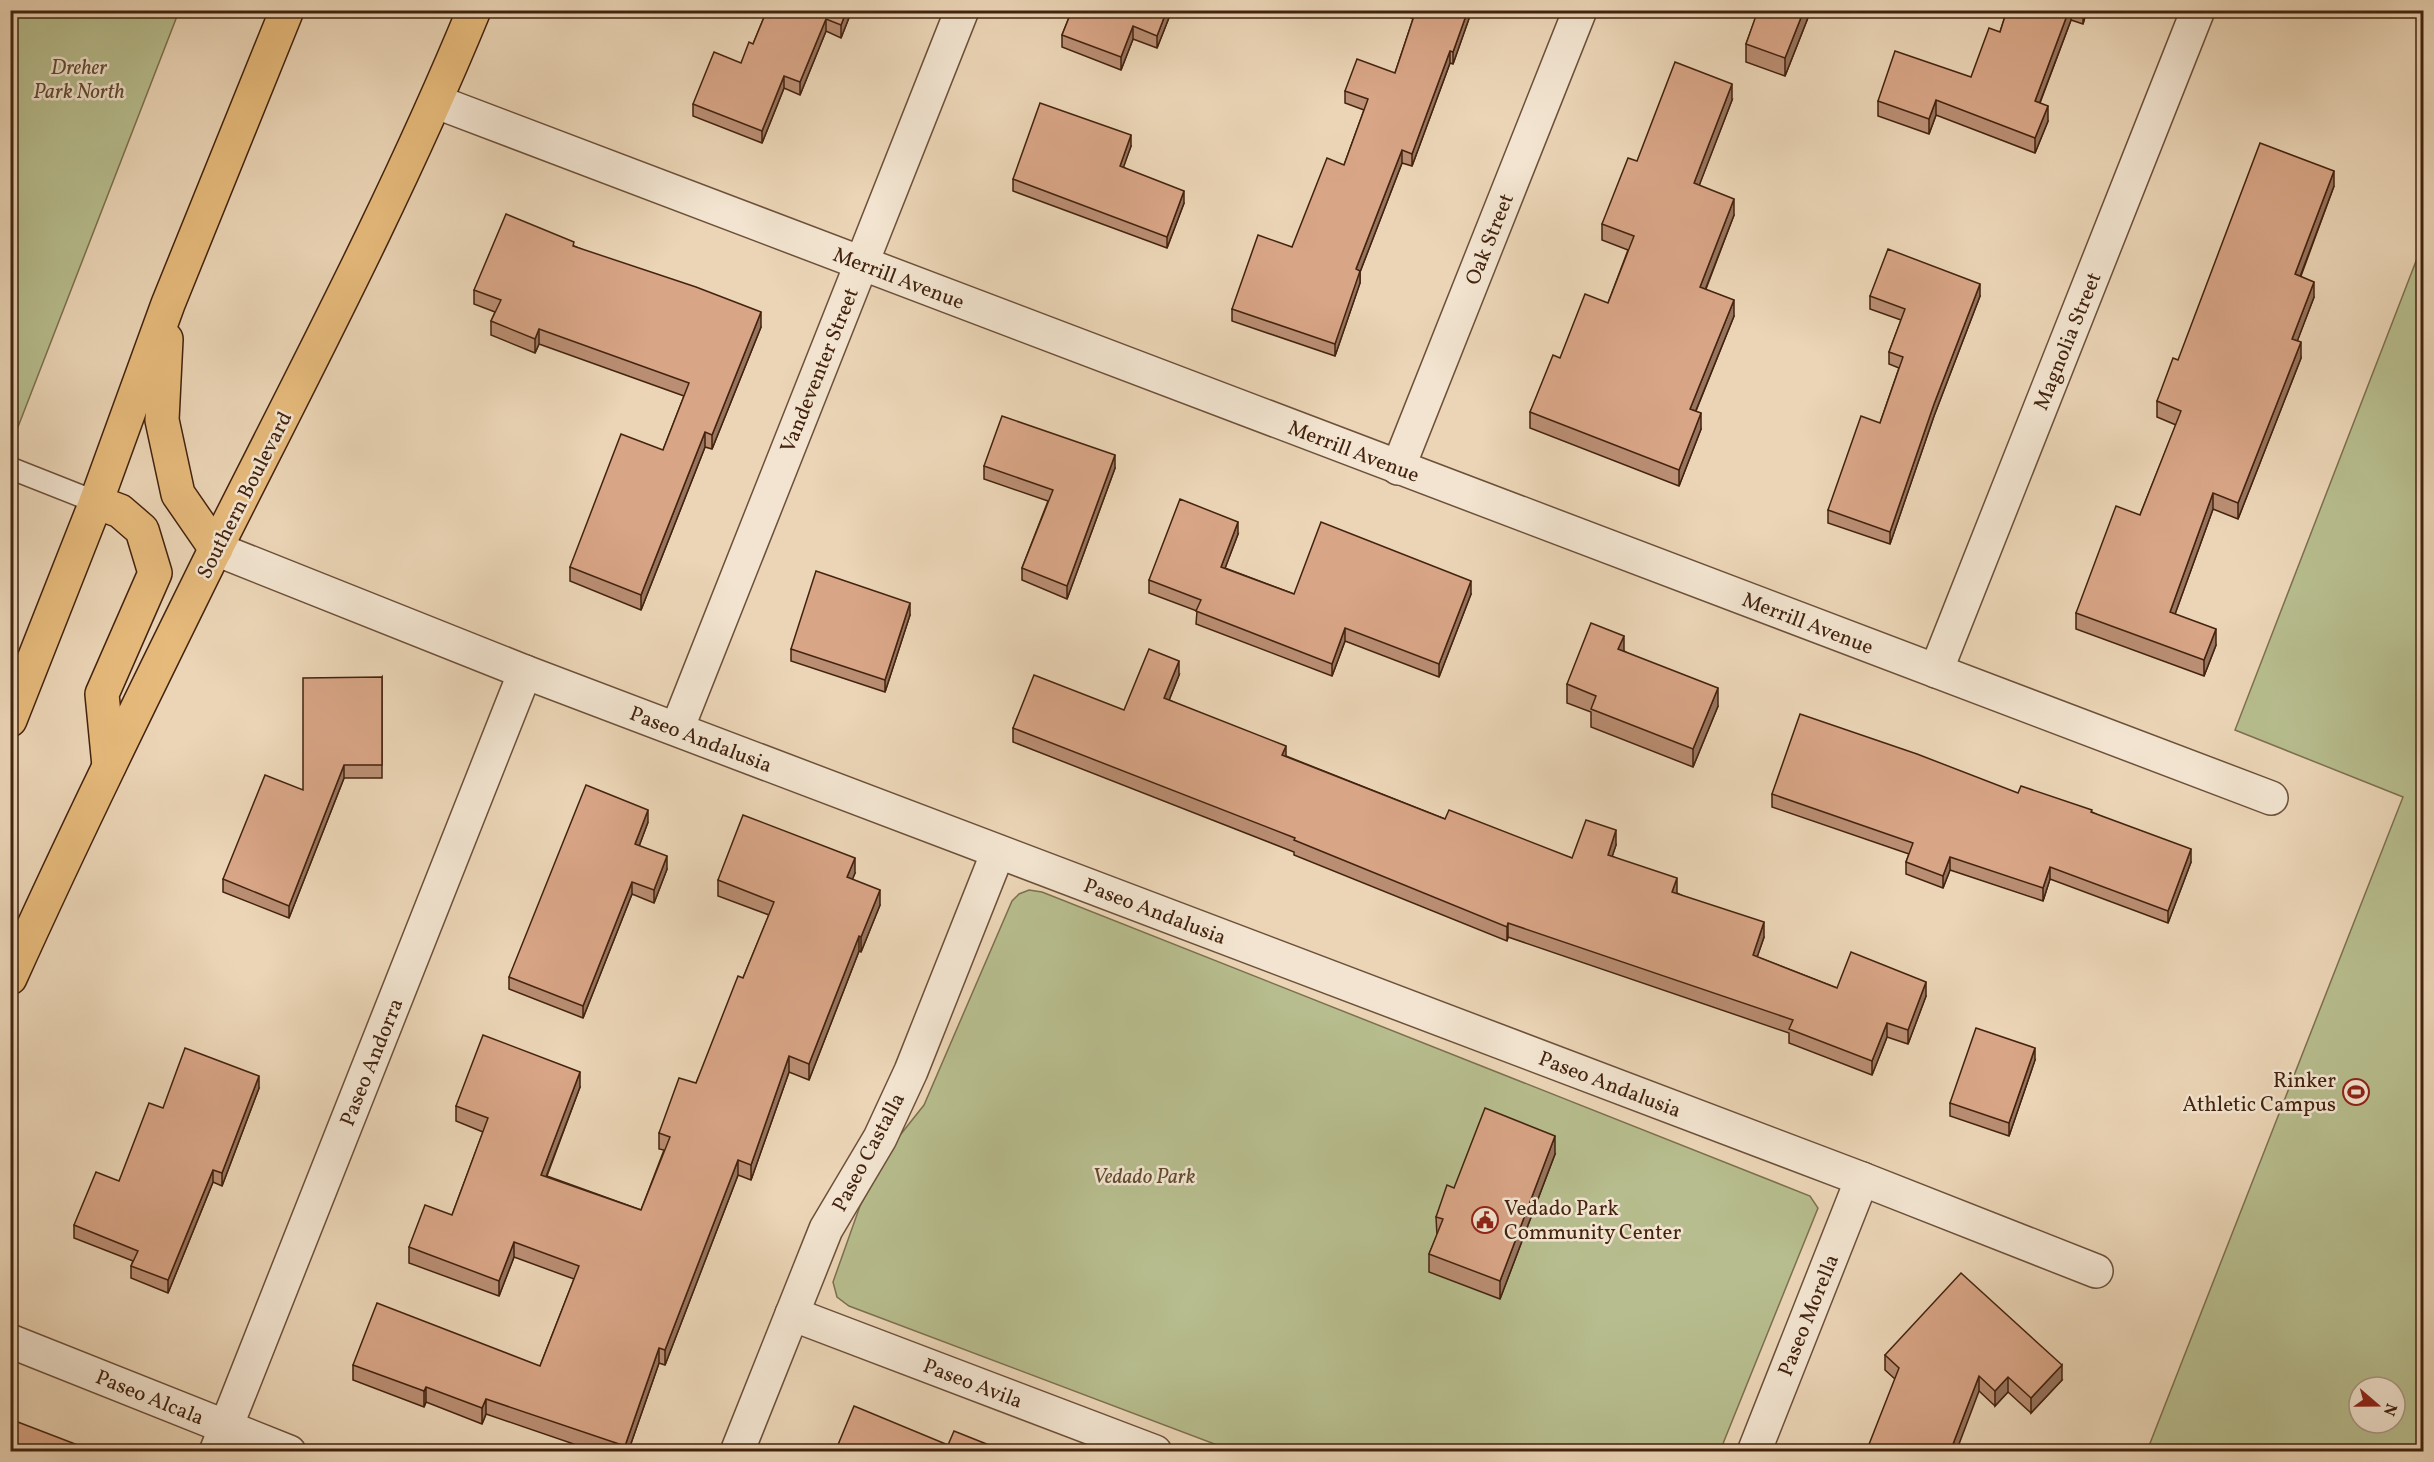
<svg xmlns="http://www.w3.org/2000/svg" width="2434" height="1462" font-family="Vollkorn,serif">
  <rect width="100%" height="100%" fill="#ebd5b6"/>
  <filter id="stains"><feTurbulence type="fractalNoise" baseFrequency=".00333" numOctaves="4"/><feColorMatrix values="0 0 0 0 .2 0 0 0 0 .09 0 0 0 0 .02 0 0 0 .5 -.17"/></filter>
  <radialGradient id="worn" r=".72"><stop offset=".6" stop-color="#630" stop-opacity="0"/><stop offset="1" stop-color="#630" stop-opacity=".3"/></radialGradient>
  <!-- green -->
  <g fill="#b7bd8e" stroke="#7d704e" stroke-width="1.5" fill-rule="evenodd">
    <path d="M11,10L179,11L11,445L10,11Z"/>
    <path d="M2423,243V1451H2147L2403,797L2235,730ZM2359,1387H2395V1423H2359Z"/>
    <path d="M1029,890L1042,892L1810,1196L1818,1208L1720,1451H1233L849,1306L837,1297L833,1282L860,1206L897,1139L924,1105L1012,901L1019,894Z"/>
  </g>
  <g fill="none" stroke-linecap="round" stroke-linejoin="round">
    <defs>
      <path id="lane" d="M10,468L96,502"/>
      <g id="street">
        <path d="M437,102L2271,798"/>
        <path d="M1398,468L1580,10"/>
        <path d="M216,549L525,672L1862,1179L2096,1271"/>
        <path d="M1936,671L2198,10"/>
        <path d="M677,729L962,10"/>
        <path d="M792,1314L1155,1452"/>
        <path d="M10,1341L289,1452"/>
        <path d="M216,1452L525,672"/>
        <path d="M737,1452L826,1229L880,1138L911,1071L998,852"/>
        <path d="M1754,1452L1862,1179"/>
      </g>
      <g id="primary">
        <path d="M166,339L162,420L178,494L216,549"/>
        <path d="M96,502L120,511L142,530L155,573L102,694L109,766"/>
        <path d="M10,720L96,502L168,304L287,10"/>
        <path d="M10,978C75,834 145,692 215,550C305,371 398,195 474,10"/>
      </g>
    </defs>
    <!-- lane casing -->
    <use href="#lane" stroke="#6d5039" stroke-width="24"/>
    <!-- street casing -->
    <use href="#street" stroke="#6d5039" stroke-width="36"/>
    <!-- primary casing -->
    <use href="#primary" stroke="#43230f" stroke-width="36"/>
    <!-- lane -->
    <use href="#lane" stroke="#f2e4d0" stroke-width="21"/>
    <!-- street -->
    <use href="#street" stroke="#f2e4d0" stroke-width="33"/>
    <!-- primary -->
    <use href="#primary" stroke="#e6ba7b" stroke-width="33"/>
  </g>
  <!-- wall -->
  <g fill="#ba8e73" stroke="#43230f" stroke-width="1.5">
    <path d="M767,10H852L841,38L826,31L800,95L784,88L762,143L693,116V104L741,63L753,44Z"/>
    <path d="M1072,10H1172L1157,48L1133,39L1121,70L1062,47V35Z"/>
    <path d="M1411,10H1472L1453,64L1450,63L1412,166L1402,163L1360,272V283L1335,356L1232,321V309L1292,247L1344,165L1364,110L1345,103V91L1395,73L1413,19L1411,18Z"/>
    <path d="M1738,10H1811L1785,76L1746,62V44L1756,17Z"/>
    <path d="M2007,10H2087L2083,24L2071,20L2040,103L2048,121L2035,153L1936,115L1929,134L1878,116V101L1971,77L2000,32Z"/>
    <path d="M1732,100L1699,185L1734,215L1706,289L1734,316L1696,411L1701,429L1679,486L1530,428V412L1560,358L1608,303L1628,250L1602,240V224L1637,161Z"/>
    <path d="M1131,146L1123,167L1184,203L1167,248L1013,191V179Z"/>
    <path d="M2334,186L2301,276L2314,297L2297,341L2301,358L2238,519L2213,509L2175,614L2216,645L2204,676L2076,629V613L2140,515L2176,425L2157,417V401L2178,360Z"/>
    <path d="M574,246L761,327L712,449L705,447L641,610L570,581V567L663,450L684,396L539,344L535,353L491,335V321L495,312L474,304V290Z"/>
    <path d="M1870,296H1980L1934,416L1890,544L1828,523V510L1880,423L1899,368L1889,364V352L1901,320L1870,309Z"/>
    <path d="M984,466L1115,468L1067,599L1022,580V568L1048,501L984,479Z"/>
    <path d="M1238,534L1225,568L1294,594H1471L1439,677L1345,641L1332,676L1196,624L1197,611L1149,593V580Z"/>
    <path d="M910,615L885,692L791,661V649Z"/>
    <path d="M1624,651L1718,706L1693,767L1591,727V712L1567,703V684Z"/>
    <path d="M1179,675L1169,700L1286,756L1445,819L1572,858L1616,845L1612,856L1677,893L1764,937L1757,957L1837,988L1926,996L1908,1044L1887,1037L1872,1075L1789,1043V1033L1508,937L1507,941L1294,855V852L1013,742V728L1124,710Z"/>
    <path d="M382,677V778H344L289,918L223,892V879L303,790Z"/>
    <path d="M2018,793L2092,812L2191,862L2168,923L2050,879L2043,901L1950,870L1943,888L1906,874V862L1909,854L1772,807V794Z"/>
    <path d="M648,822L639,846L667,869L654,903L632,894L583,1018L509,989V977Z"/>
    <path d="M855,873L852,879L880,905L861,952L859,951L809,1080L789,1072L751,1180L738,1175L665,1365L659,1363L628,1452H597L486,1414L482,1424L426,1402L424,1407L353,1380V1365L540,1366L574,1279L514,1257L499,1296L409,1263V1247L452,1215L483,1132L456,1121V1106L580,1087L547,1176L641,1210L664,1150L659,1149V1133L696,1083L743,978L769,915L718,896V880Z"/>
    <path d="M2035,1060L2009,1136L1950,1116V1103Z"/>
    <path d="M259,1088L222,1186L213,1182L168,1293L131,1278V1266L133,1261L74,1238V1225L119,1181L163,1108Z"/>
    <path d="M1555,1154L1500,1299L1429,1272V1254L1437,1235L1436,1217L1454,1188Z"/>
    <path d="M1885,1355L2062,1380L2031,1413L2008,1392L1995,1406L1979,1391L1895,1379L1885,1370Z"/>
  </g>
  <!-- shaded-wall -->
  <g fill="#97745e" stroke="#43230f" stroke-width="1.5">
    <path d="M847,10H852L841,38V25Z"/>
    <path d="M1167,10H1172L1157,48V36Z"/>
    <path d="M1468,10H1472L1453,64V52Z"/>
    <path d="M1804,10H1811L1785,76V58Z"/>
    <path d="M2069,10H2071V20L2035,115V101Z"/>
    <path d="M2083,10H2087L2083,24Z"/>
    <path d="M826,19V31L800,95V82Z"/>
    <path d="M1133,26V39L1121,70V57Z"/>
    <path d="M1450,51V63L1412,166V154Z"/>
    <path d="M784,76V88L762,143V131Z"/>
    <path d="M1732,84V100L1694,199V183Z"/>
    <path d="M1936,100V115L1929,134V119Z"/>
    <path d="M2048,106V121L2035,153V138Z"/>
    <path d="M1131,135V146L1120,177V166Z"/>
    <path d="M1402,150V163L1360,272V283L1335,356V344L1356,269Z"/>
    <path d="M2334,171V186L2295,290V274Z"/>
    <path d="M1184,191V203L1167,248V237Z"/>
    <path d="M1734,199V215L1700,303V287Z"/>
    <path d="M2314,282V297L2292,355V339Z"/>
    <path d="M1980,284V296L1934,416L1890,544V532L1934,404Z"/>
    <path d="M1734,300V316L1690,425V409Z"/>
    <path d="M761,312V327L712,449V435Z"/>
    <path d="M539,329V344L535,353V339Z"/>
    <path d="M2301,342V358L2238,519V503Z"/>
    <path d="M1701,413V429L1679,486V470Z"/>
    <path d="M705,432V447L641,610V595Z"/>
    <path d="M1115,455V468L1067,599V586Z"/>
    <path d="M2213,493V509L2170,628V612Z"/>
    <path d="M1238,522V534L1221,579V567Z"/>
    <path d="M1471,581V594L1439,677V664Z"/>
    <path d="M910,603V615L885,692V680Z"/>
    <path d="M1345,628V641L1332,676V664Z"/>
    <path d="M2216,629V645L2204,676V660Z"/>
    <path d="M1624,636V654L1618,649Z"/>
    <path d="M1179,661V675L1164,713V698Z"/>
    <path d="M1718,688V706L1693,767V749Z"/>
    <path d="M1286,746V760L1282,755Z"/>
    <path d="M344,765V778L289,918V906Z"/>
    <path d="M648,810V822L635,857V844Z"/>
    <path d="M1616,830V845L1608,869V855Z"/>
    <path d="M2191,849V862L2168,923V911Z"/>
    <path d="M667,856V869L654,903V890Z"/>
    <path d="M1950,857V870L1943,888V876Z"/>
    <path d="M855,858V873L847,893V877Z"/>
    <path d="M2050,867V879L2043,901V888Z"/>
    <path d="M1677,878V893L1672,906V892Z"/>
    <path d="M632,882V894L583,1018V1006Z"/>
    <path d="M880,890V905L861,952V937Z"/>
    <path d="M1764,922V937L1753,969V955Z"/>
    <path d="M1508,923V937L1507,941V927Z"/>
    <path d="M859,936V951L809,1080V1064Z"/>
    <path d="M1926,982V996L1908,1044V1030Z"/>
    <path d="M1887,1023V1037L1872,1075V1061Z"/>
    <path d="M2035,1048V1060L2009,1136V1123Z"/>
    <path d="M789,1056V1072L751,1180V1165Z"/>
    <path d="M580,1072V1087L541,1190V1175Z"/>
    <path d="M259,1076V1088L222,1186V1173Z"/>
    <path d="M1555,1136V1154L1500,1299V1281Z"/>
    <path d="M738,1160V1175L665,1365V1350Z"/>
    <path d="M213,1170V1182L168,1293V1280Z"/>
    <path d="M514,1242V1257L499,1296V1281Z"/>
    <path d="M659,1348V1363L628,1452H625V1446Z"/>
    <path d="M2062,1365V1380L2031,1413V1398Z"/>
    <path d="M1979,1376V1391L1956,1452H1950Z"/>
    <path d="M2008,1377V1392L1995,1406V1391Z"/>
    <path d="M426,1387V1402L424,1407V1391Z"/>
    <path d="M486,1399V1414L482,1424V1408Z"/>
  </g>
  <!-- building -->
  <g fill="#d8a586" stroke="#43230f" stroke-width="1.5">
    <path d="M767,10H847L841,25L826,19L800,82L784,76L762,131L693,104L714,52L741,63L749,42L753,44Z"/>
    <path d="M1072,10H1167L1157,36L1133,26L1121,57L1062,35Z"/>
    <path d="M1416,10H1468L1453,52L1450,51L1412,154L1402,150L1356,269L1360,271L1335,344L1232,309L1258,235L1292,247L1327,158L1344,165L1368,99L1345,91L1357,59L1395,73Z"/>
    <path d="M1758,10H1804L1785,58L1746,44Z"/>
    <path d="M2007,10H2069L2035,101L2048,106L2035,138L1936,100L1929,119L1878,101L1895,51L1971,77L1989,28L2000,32Z"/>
    <path d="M1675,62L1732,84L1694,183L1734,199L1700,287L1734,300L1690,409L1701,413L1679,470L1530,412L1553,355L1560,358L1585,294L1608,303L1634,236L1602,224L1628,158L1637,161Z"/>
    <path d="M1040,103L1131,135L1120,166L1184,191L1167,237L1013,179Z"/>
    <path d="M2260,143L2334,171L2295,274L2314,282L2292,339L2301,342L2238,503L2213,493L2170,612L2216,629L2204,660L2076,613L2116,506L2140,515L2181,411L2157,401L2173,358L2178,360Z"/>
    <path d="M506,214L574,242L573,246L696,287L761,312L712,435L705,432L641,595L570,567L621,434L663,450L689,383L539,329L535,339L491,321L501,300L474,290Z"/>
    <path d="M1888,249L1980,284L1934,404L1890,532L1828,510L1861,416L1880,423L1903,357L1889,352L1905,309L1870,296Z"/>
    <path d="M1002,416L1115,455L1067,586L1022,568L1053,490L984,466Z"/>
    <path d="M1180,499L1238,522L1221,567L1294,594L1321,522L1471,581L1439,664L1345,628L1332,664L1196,611L1201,600L1149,580Z"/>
    <path d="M816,571L910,603L885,680L791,649Z"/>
    <path d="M1591,623L1624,636L1618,649L1718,688L1693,749L1591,709L1596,696L1567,684Z"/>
    <path d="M1149,649L1179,661L1164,698L1286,746L1282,755L1445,819L1449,810L1572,858L1586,820L1616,830L1608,855L1677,878L1672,892L1764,922L1753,955L1837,988L1851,952L1926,982L1908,1030L1887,1023L1872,1061L1789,1029L1793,1020L1508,923L1507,927L1294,840L1295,838L1013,728L1034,675L1124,710Z"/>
    <path d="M382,677V765H344L289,906L223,879L265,775L303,790V678Z"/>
    <path d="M1800,714L1917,754L2018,793L2021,786L2092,810L2091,812L2191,849L2168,911L2050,867L2043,888L1950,857L1943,876L1906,862L1913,843L1772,794Z"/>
    <path d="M586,785L648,810L635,844L667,856L654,890L632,882L583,1006L509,977Z"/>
    <path d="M743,815L855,858L847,877L880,890L861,937L859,936L809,1064L789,1056L751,1165L738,1160L665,1350L659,1348L625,1446L486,1399L482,1408L426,1387L424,1391L353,1365L377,1303L540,1366L579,1266L514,1242L499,1281L409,1247L425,1205L452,1215L488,1118L456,1106L483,1035L580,1072L541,1175L641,1210L670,1137L659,1133L679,1078L696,1083L738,976L743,978L774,902L718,880Z"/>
    <path d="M1976,1028L2035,1048L2009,1123L1950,1103Z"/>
    <path d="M185,1048L259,1076L222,1173L213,1170L168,1280L131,1266L138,1251L74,1225L96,1172L119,1181L149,1103L163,1108Z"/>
    <path d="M1485,1108L1555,1136L1500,1281L1429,1254L1443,1219L1436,1217L1447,1185L1454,1188Z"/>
    <path d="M1961,1273L2062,1365L2031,1398L2008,1377L1995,1391L1979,1376L1950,1452H1866L1899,1368L1885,1355Z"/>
    <path d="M854,1406L948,1445L954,1431L994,1447L992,1452H835Z"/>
    <path d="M10,1419L96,1452H10Z"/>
  </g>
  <!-- icons -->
  <defs>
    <symbol id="stadium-ring" viewBox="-11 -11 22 22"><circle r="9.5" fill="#f2e4d0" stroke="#8f2418" stroke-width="1.5"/><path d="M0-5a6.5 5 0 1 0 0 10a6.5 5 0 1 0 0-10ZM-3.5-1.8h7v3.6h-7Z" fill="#8f2418"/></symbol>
    <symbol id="civic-ring" viewBox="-11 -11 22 22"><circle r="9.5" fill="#f2e4d0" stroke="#8f2418" stroke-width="1.5"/><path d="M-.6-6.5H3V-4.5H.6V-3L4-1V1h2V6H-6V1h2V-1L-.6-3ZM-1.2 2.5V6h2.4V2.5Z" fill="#8f2418"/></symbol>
  </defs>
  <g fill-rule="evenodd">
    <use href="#stadium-ring" x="2341" y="1077" width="30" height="30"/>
    <use href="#civic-ring" x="1470" y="1205" width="30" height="30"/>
  </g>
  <g text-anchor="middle" stroke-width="5" stroke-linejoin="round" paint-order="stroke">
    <!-- park labels -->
    <g font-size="21" font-style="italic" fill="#604a2f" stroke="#f2e4d0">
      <text x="79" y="74">Dreher<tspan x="79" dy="24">Park North</tspan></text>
      <text x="1144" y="1183">Vedado Park</text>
    </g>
    <!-- street labels -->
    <g font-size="21" fill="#43230f" stroke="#f2e4d0">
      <text transform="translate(1489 239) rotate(-68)" y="7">Oak Street</text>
      <text transform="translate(899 278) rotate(21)" y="7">Merrill Avenue</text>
      <text transform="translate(2067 341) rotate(-68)" y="7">Magnolia Street</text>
      <text transform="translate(819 370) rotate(-68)" y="7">Vandeventer Street</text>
      <text transform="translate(1354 451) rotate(21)" y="7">Merrill Avenue</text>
      <text transform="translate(244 495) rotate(-63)" y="7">Southern Boulevard</text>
      <text transform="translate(1808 623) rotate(21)" y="7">Merrill Avenue</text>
      <text transform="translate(701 739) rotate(21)" y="7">Paseo Andalusia</text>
      <text transform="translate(1155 911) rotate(21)" y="7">Paseo Andalusia</text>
      <text transform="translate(371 1062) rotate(-68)" y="7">Paseo Andorra</text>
      <text transform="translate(1610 1084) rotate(21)" y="7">Paseo Andalusia</text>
      <text transform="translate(868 1152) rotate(-62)" y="7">Paseo Castalla</text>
      <text transform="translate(1808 1315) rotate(-68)" y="7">Paseo Morella</text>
      <text transform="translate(973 1383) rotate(21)" y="7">Paseo Avila</text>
      <text transform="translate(150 1397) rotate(22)" y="7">Paseo Alcala</text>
    </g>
    <!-- poi labels -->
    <g font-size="21" fill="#43230f" stroke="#f2e4d0" text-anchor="end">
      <text x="2336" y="1087">Rinker<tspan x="2336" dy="24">Athletic Campus</tspan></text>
      <text x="1504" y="1215" text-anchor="start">Vedado Park<tspan x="1504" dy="24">Community Center</tspan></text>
    </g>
  </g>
  <!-- margin -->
  <rect width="2434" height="1462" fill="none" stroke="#ebd5b6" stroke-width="36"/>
  <rect x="12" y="12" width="2410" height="1438" fill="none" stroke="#43230f" stroke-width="3"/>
  <rect x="18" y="18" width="2398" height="1426" fill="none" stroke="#43230f" stroke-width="1.5"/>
  <!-- north arrow -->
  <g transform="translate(2377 1405) rotate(110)"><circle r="28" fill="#f2e4d0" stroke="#ac9783" stroke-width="1.5"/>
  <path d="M0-4.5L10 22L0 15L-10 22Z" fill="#8f2418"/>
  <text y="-9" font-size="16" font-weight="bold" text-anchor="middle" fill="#43230f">N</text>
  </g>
  <rect width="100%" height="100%" filter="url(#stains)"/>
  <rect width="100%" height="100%" fill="url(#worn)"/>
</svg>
